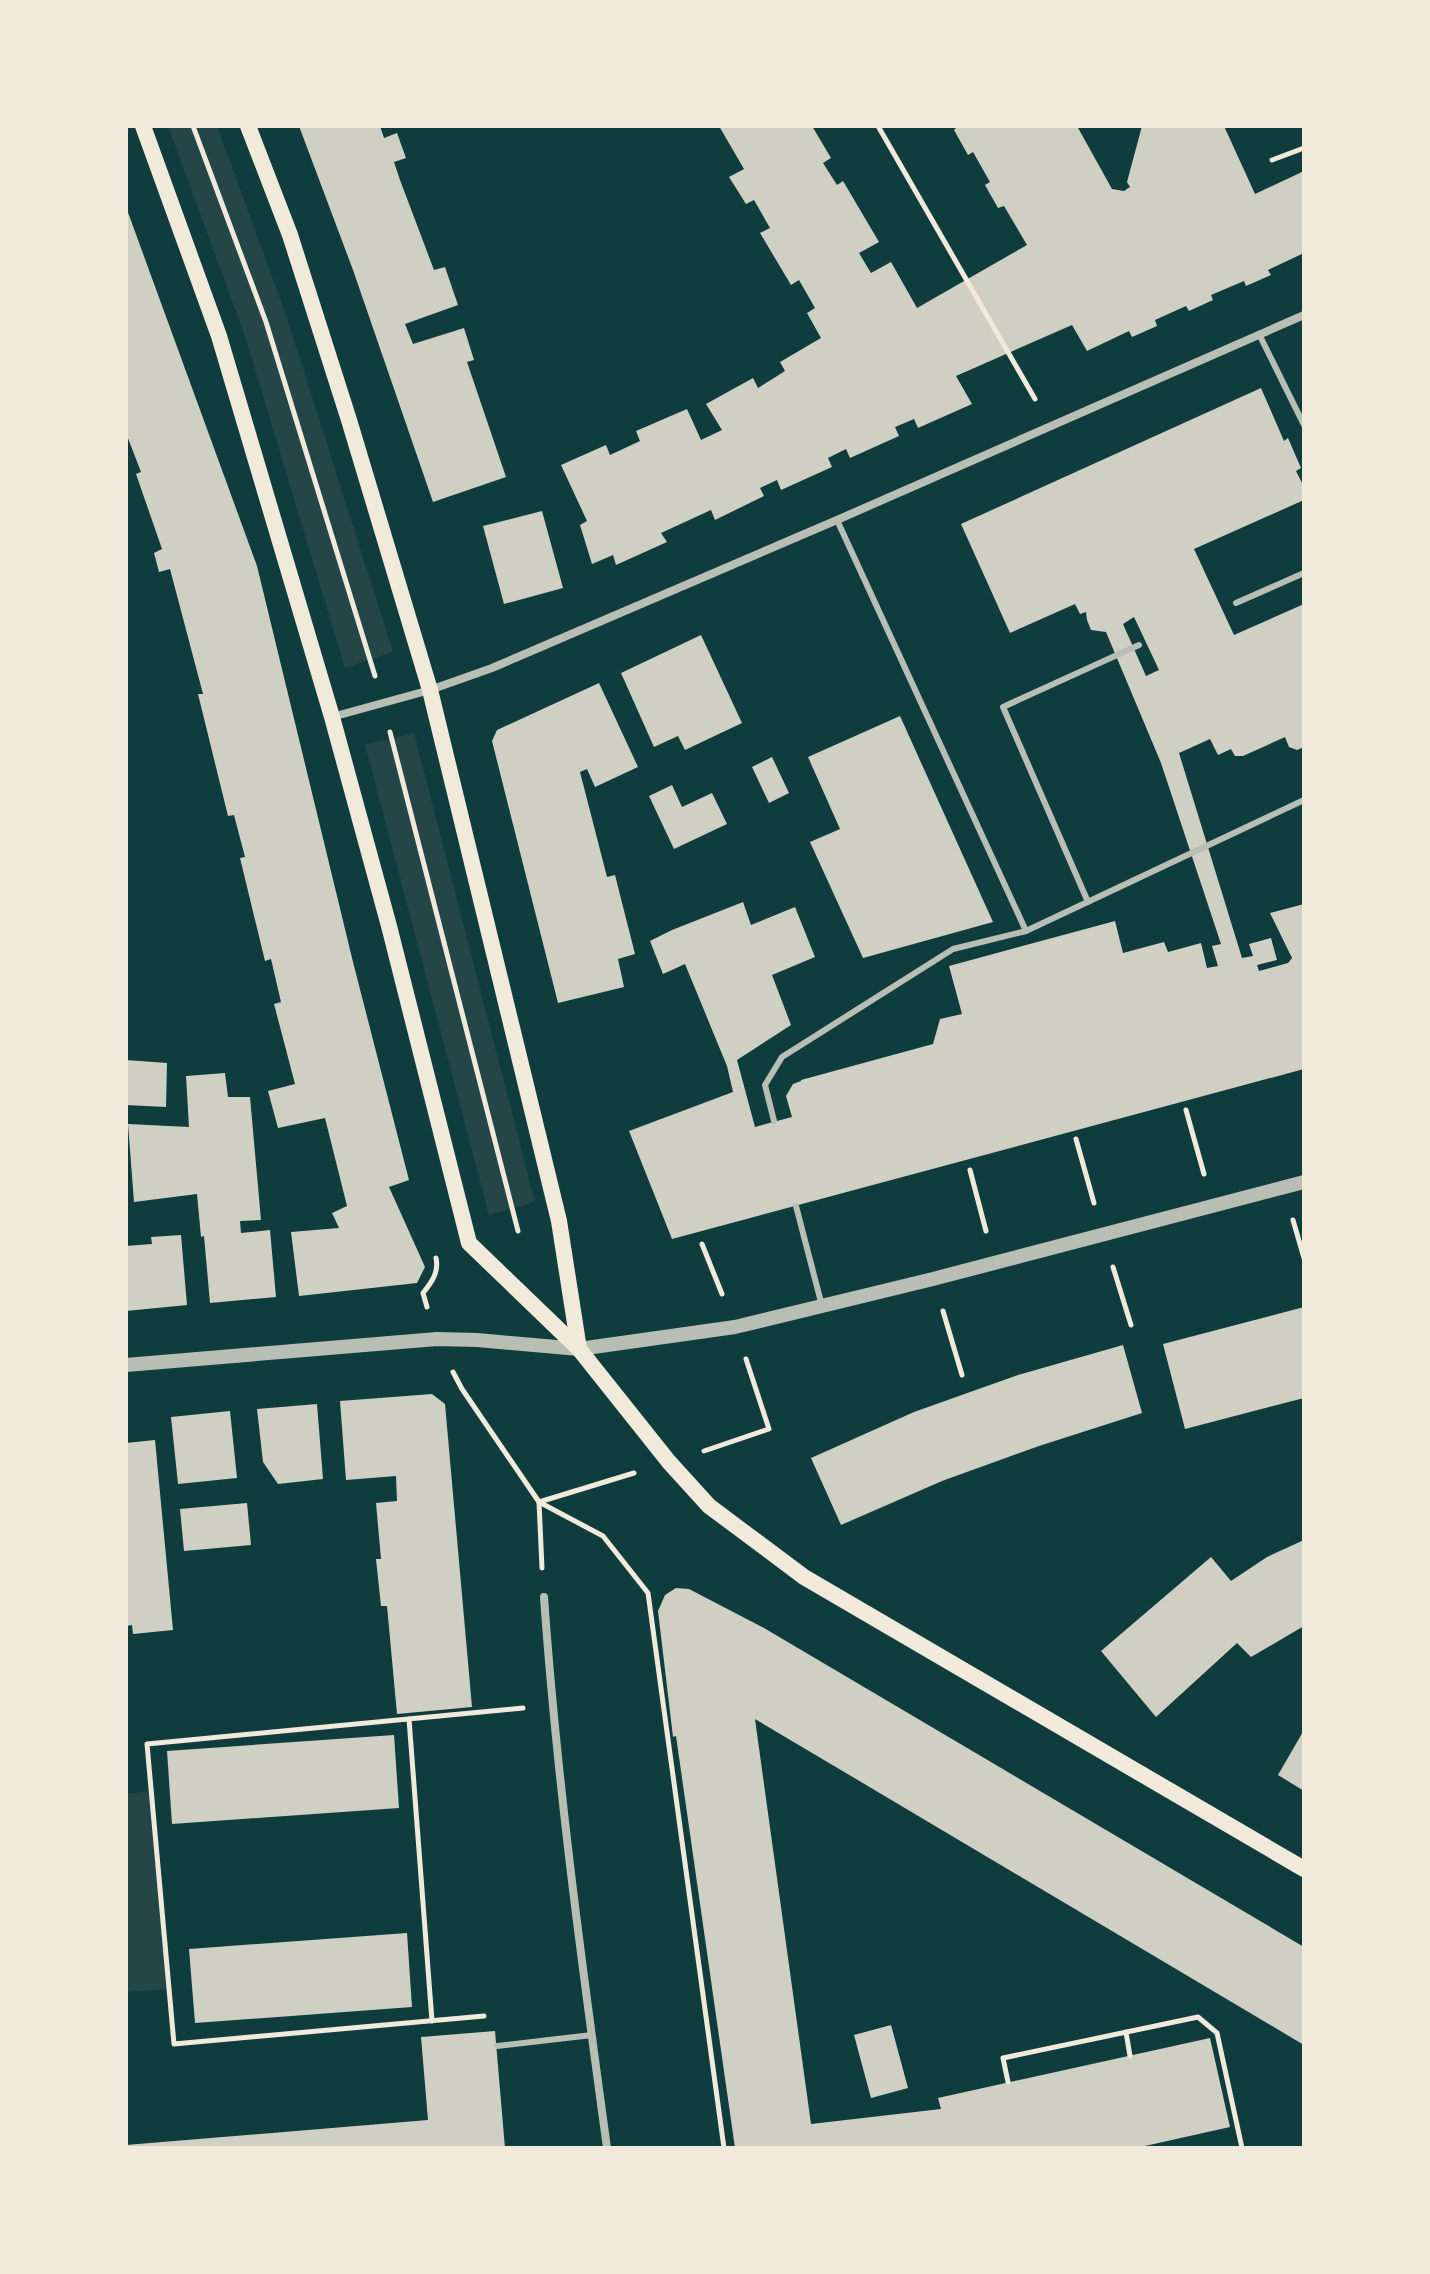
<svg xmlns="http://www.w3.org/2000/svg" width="1430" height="2274" font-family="'Open Sans',sans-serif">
  <rect width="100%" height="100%" fill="#0f3d3e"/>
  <!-- green -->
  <g fill="#244646">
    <path d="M168,126H217L286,315L393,652L345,668L245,336Z"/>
    <path d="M414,733L535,1202L489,1215L365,745Z"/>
    <path d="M152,1791L169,1989L126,1992V1794Z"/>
  </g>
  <!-- building -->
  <g fill="#cfcfc3" fill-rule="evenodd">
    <path d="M299,126H380L384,138L397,133L406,158L394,162L400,180L434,270L445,267L458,305L405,324L413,344L464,328L474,360L467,362L506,477L433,502L353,270Z"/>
    <path d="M719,126H812L831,158L823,163L837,185L843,181L879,242L859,253L871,273L891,262L917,308L1027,245L1004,206L998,208L985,185L990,182L973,152L968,155L954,130L958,126H1077L1112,189L1124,191L1130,187L1127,182L1142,126H1224L1255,194L1304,171V253L1268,270L1271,275L1246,286L1244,281L1211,295L1213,300L1189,311L1186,306L1155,320L1157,326L1132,337L1129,331L1087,351L1072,325L956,376L972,404L918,428L914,419L895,427L899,436L850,458L846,449L828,458L832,467L781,490L777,480L760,488L764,496L715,520L711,510L661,533L667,542L616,565L613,555L592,564L580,525L587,521L561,465L606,445L610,455L640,441L636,431L687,409L701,440L722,430L706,404L753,378L758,388L785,371L780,362L821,338L807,313L815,308L799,280L791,285L760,233L770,228L754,200L746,204L729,177L744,169Z"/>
    <path d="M126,207L257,566L353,962L409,1180L389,1187L425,1267L417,1283L299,1296L291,1232L339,1228L332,1213L347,1206L325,1118L278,1128L268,1091L295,1084L274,1004L281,1002L271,959L265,961L240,858L245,857L234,815L228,816L198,694H203L175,588L170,569L159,572L154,553L162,549L136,474L141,472L126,433Z"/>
    <path d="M1261,388L1284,441L1288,438L1301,468L1296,471L1304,487V500L1194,549L1234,635L1304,604V747L1297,750L1289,747L1285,737L1243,756H1235L1231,749L1218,755L1210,739L1179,753L1242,958L1253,956L1249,944L1271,938L1277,960L1257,965L1259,971L1288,963L1292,958L1270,913L1304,904V1069L672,1239L629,1131L733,1092L727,1066L685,964L663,974L650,941L672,930L743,902L751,925L795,907L815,957L772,975L791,1025L737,1060L755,1127L792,1117L786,1096L793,1084L801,1081V1080L933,1044L940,1019L962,1014L949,966L1115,921L1123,953L1164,942L1168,952L1201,943L1207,968L1218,966L1212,946L1221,944L1161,763L1106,632L1091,630L1087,620L1086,612L1080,614L1075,604L1010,633L961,524ZM1134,617L1159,670L1146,676L1123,624Z"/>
    <path d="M542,511L563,588L504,604L483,526Z"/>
    <path d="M701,635L742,723L685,750L678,736L654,747L621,673Z"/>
    <path d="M599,683L638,767L595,787L587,769L580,772L607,877L615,875L635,954L618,959L624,987L558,1003L492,741L497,730Z"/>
    <path d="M900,716L993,922L863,958L810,842L840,829L808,757Z"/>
    <path d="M772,757L789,793L769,803L752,767Z"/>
    <path d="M672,785L682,807L712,793L727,824L674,849L649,796Z"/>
    <path d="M126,1060L167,1063L166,1107L126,1105Z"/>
    <path d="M225,1073L228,1097H250L261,1220L240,1221L241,1233L270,1230L276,1297L210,1303L204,1236L201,1237L197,1194L134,1202L128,1124L189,1127L186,1076Z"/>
    <path d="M181,1235L187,1305L126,1311V1246L152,1244L151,1237Z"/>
    <path d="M1304,1307V1398L1185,1429L1163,1344Z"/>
    <path d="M1123,1345L1142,1413L1039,1446L942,1481L841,1525L811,1458L914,1412L1018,1375Z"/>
    <path d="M432,1394L445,1404L472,1707L397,1714L387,1606H381L376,1559H381L376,1503L397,1501L396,1476L346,1480L340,1401Z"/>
    <path d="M317,1404L323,1479L278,1484L263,1462L257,1409Z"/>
    <path d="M230,1411L237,1478L178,1484L171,1417Z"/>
    <path d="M155,1440L173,1630L133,1634L132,1625L126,1626V1443Z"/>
    <path d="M247,1503L251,1545L184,1551L180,1509Z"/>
    <path d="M1304,1540V1626L1251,1657L1237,1643L1156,1717L1101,1651L1211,1557L1231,1581L1267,1557Z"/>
    <path d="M676,1588L689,1589L764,1628L1304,1947V2045L755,1719L811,2124L941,2109L938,2098L1210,2038L1230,2127L1136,2148H735L676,1736L673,1737L658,1611L665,1595Z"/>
    <path d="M1304,1730V1791L1278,1775Z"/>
    <path d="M394,1735L399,1808L172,1824L167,1751Z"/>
    <path d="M407,1933L412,2007L195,2023L189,1949Z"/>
    <path d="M891,2025L908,2088L871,2098L854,2035Z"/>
    <path d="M495,2031L505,2148H126V2145L428,2120L421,2037Z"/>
  </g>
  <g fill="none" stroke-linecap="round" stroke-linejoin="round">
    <!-- path -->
    <g stroke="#f1e9da" stroke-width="5">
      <path d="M193,126L266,322L375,676"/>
      <path d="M878,126L1035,399"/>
      <path d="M1272,160L1304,148"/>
      <path d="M390,732L518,1231"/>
      <path d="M1186,1110L1204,1174"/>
      <path d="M1076,1139L1094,1203"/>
      <path d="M970,1170L986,1231"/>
      <path d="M1293,1220L1304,1258"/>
      <path d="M702,1244L722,1294"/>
      <path d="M1113,1267L1131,1325"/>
      <path d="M427,1307L423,1293C432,1282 439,1272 436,1258"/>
      <path d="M943,1311L962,1375"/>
      <path d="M453,1372L462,1389L539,1502L603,1536L648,1593L724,2148"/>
      <path d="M704,1451L769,1429L746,1359"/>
      <path d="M542,1568L539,1502L634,1473"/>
      <path d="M409,1719L432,2021"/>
      <path d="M484,2016L174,2044L147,1744L523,1708"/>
      <path d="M1126,2032L1130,2056"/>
      <path d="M1008,2082L1003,2058L1198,2017L1217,2033L1242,2148"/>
    </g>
    <!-- service -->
    <g stroke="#b8beb3" stroke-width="6">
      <path d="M1259,334L1304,425"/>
      <path d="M837,520L1026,931"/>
      <path d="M1236,603L1304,573"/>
      <path d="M1088,902L1003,707L1139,645"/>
      <path d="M774,1121L765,1085L782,1057L953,949L1026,931L1304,800"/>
      <path d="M796,1206L822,1306"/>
      <path d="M497,2046L592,2035"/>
    </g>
    <!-- minor -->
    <g stroke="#b8beb3" stroke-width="8">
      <path d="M332,717L430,690L492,668L837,520L1304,315"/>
      <path d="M544,1597C557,1782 582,1965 607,2148"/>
    </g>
    <!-- tertiary -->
    <path stroke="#b8beb3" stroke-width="14" d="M126,1365L437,1339L477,1340L579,1349L735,1327L933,1279L1304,1182"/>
    <!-- secondary -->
    <g stroke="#f1e9da" stroke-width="16">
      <path d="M143,126L219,336L332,717L389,926L469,1243L579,1349L669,1462L709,1506L804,1577L1304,1869"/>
      <path d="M248,126L290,235L349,420L430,690L559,1221L579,1349"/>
    </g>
  </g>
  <!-- border -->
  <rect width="1430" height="2274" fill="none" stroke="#f1e9da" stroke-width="256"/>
</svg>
